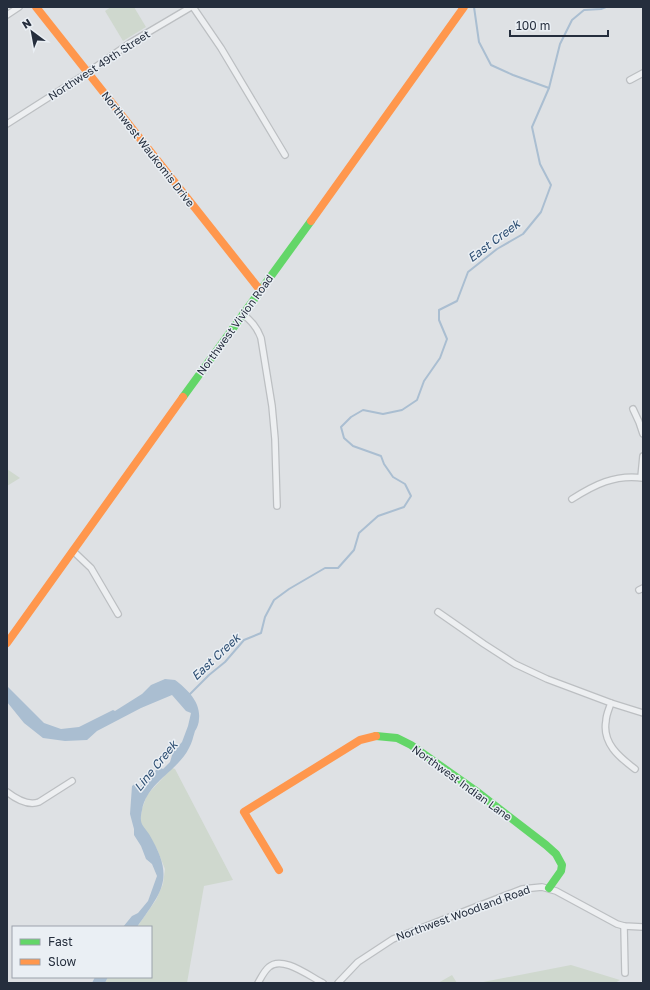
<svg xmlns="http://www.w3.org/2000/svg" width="650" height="990" font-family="'Golos Text',sans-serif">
  <rect width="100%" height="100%" fill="#dee1e4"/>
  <!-- green -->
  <g fill="#cfd8ce">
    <path d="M111,7H134L146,27L123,41L105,11Z"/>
    <path d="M7,469L20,478L7,486Z"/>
    <path d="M172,768L175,769L233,880L204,886L187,983H105L108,977H151V927H137L156,900L163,884L165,869L157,849L140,823L142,809L147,795Z"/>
    <path d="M571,965L620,980L615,983H478Z"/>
    <path d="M452,975L457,983H438Z"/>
  </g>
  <!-- water -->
  <g fill="#aabed1">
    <path d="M165,679L175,680C187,689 201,702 199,719C199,723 197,728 195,731C193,737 192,743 189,748C177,772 147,782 142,810C139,824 142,824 149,834C175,878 163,890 137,927H123L132,916L138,913L148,901L157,876L152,864L146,859L141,846L134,835V829L130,814L132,786L136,783L138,785V789L159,767L163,769L170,762L173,752L182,742L188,726L191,713L186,711L172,695L141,708L97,731L87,740L65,741L43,738L24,723L7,702V686L44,723L61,729L79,727L113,710L115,711L142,694L151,685Z"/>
    <path d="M95,977H108L105,983H92Z"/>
  </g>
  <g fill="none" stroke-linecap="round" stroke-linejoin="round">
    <!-- stream -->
    <g stroke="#aabed1" stroke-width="2">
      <path d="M549,88L560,44L572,20L584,10L601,9L606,7"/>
      <path d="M189,695L209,675L225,662L244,640L261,633L265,617L274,600L289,589L325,568H338L354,550L359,533L378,516L404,507L411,496L405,484L393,477L384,464L381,456L353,446L344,438L341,427L351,417L363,410L383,414L402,410L417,400L424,381L440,358L447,339L439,320V310L457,301L468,272L497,249L523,234L541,212L551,185L540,164L532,127L549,88L513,75L491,65L479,42L474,7"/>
    </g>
    <defs>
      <g id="street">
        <path d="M193,7L221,48L285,155"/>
        <path d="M7,15L19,7"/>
        <path d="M630,80L643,73"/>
        <path d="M7,124L87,73L130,43L191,7"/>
        <path d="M243,314C251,321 257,327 261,338L272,406L275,439L277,506"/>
        <path d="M633,409L639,422L643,434"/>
        <path d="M641,477L643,456"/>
        <path d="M572,499C594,485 615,474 643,478"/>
        <path d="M73,551L91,568L118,614"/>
        <path d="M639,590L643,588"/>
        <path d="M438,612L484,644L515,664L547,679L611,703L643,713"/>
        <path d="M611,703C609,709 606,715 606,721C602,743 619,757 635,769"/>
        <path d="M7,792C16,799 28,806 39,802L72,781"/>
        <path d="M624,926L625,973"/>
        <path d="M258,983C261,978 264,971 269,967C282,955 309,976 323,983"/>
        <path d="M338,983L358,962L393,939L522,889L542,887L556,891L617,924L624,926L643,927"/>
      </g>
    </defs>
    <!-- street casing -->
    <use href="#street" stroke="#bcbfc2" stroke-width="8"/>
    <!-- street -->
    <use href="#street" stroke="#edeff1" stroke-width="5.5"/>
    <!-- fast -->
    <g stroke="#63d668" stroke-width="8">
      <path d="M183,397L311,221"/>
      <path d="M376,736L397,738L411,745L476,791L546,845L556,854L562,865L561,871L549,888"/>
    </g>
    <!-- slow -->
    <g stroke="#ff974d" stroke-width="8">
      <path d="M36,7L260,290"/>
      <path d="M311,221L464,7"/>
      <path d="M7,643L183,397"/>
      <path d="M279,870L244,812L360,740L376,736"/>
    </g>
  </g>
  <g text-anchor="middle" stroke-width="3" stroke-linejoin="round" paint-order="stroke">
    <!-- street labels -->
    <g font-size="11" fill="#252e3d" stroke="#eaeff4">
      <text transform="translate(99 65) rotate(-33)" y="4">Northwest 49th Street</text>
      <text transform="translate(148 149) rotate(52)" y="4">Northwest Waukomis Drive</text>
      <text transform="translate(235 325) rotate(-54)" y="4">Northwest Vivion Road</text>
      <text transform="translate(462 783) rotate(36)" y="4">Northwest Indian Lane</text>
      <text transform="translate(463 913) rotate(-20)" y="4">Northwest Woodland Road</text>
    </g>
    <!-- water labels -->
    <g font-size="12" font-style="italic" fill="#2d4e72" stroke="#eaeff4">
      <text transform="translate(494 241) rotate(-37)" y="4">East Creek</text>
      <text transform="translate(216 657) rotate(-43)" y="4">East Creek</text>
      <text transform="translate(156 766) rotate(-51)" y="4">Line Creek</text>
    </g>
  </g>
  <!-- border -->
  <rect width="650" height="990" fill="none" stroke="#252e3d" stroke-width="16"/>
  <!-- legend -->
  <rect x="12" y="926" width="140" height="52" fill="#eaeff4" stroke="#9ba2ab"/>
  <rect x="20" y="939" width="20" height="6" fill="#63d668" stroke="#9ba2ab"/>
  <text x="48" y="946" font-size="12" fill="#252e3d">Fast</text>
  <rect x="20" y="959" width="20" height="6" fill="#ff974d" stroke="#9ba2ab"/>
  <text x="48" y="966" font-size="12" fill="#252e3d">Slow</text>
  <!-- north arrow -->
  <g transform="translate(32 32) rotate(328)" stroke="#eaeff4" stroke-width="3" paint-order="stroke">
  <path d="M0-3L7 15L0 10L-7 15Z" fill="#252e3d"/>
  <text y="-6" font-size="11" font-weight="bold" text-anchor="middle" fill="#252e3d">N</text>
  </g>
  <!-- scale -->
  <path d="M510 30v6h98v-6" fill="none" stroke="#252e3d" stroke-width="2"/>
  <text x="516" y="30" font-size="12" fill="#252e3d" stroke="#eaeff4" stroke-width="3" paint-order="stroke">100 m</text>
</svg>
